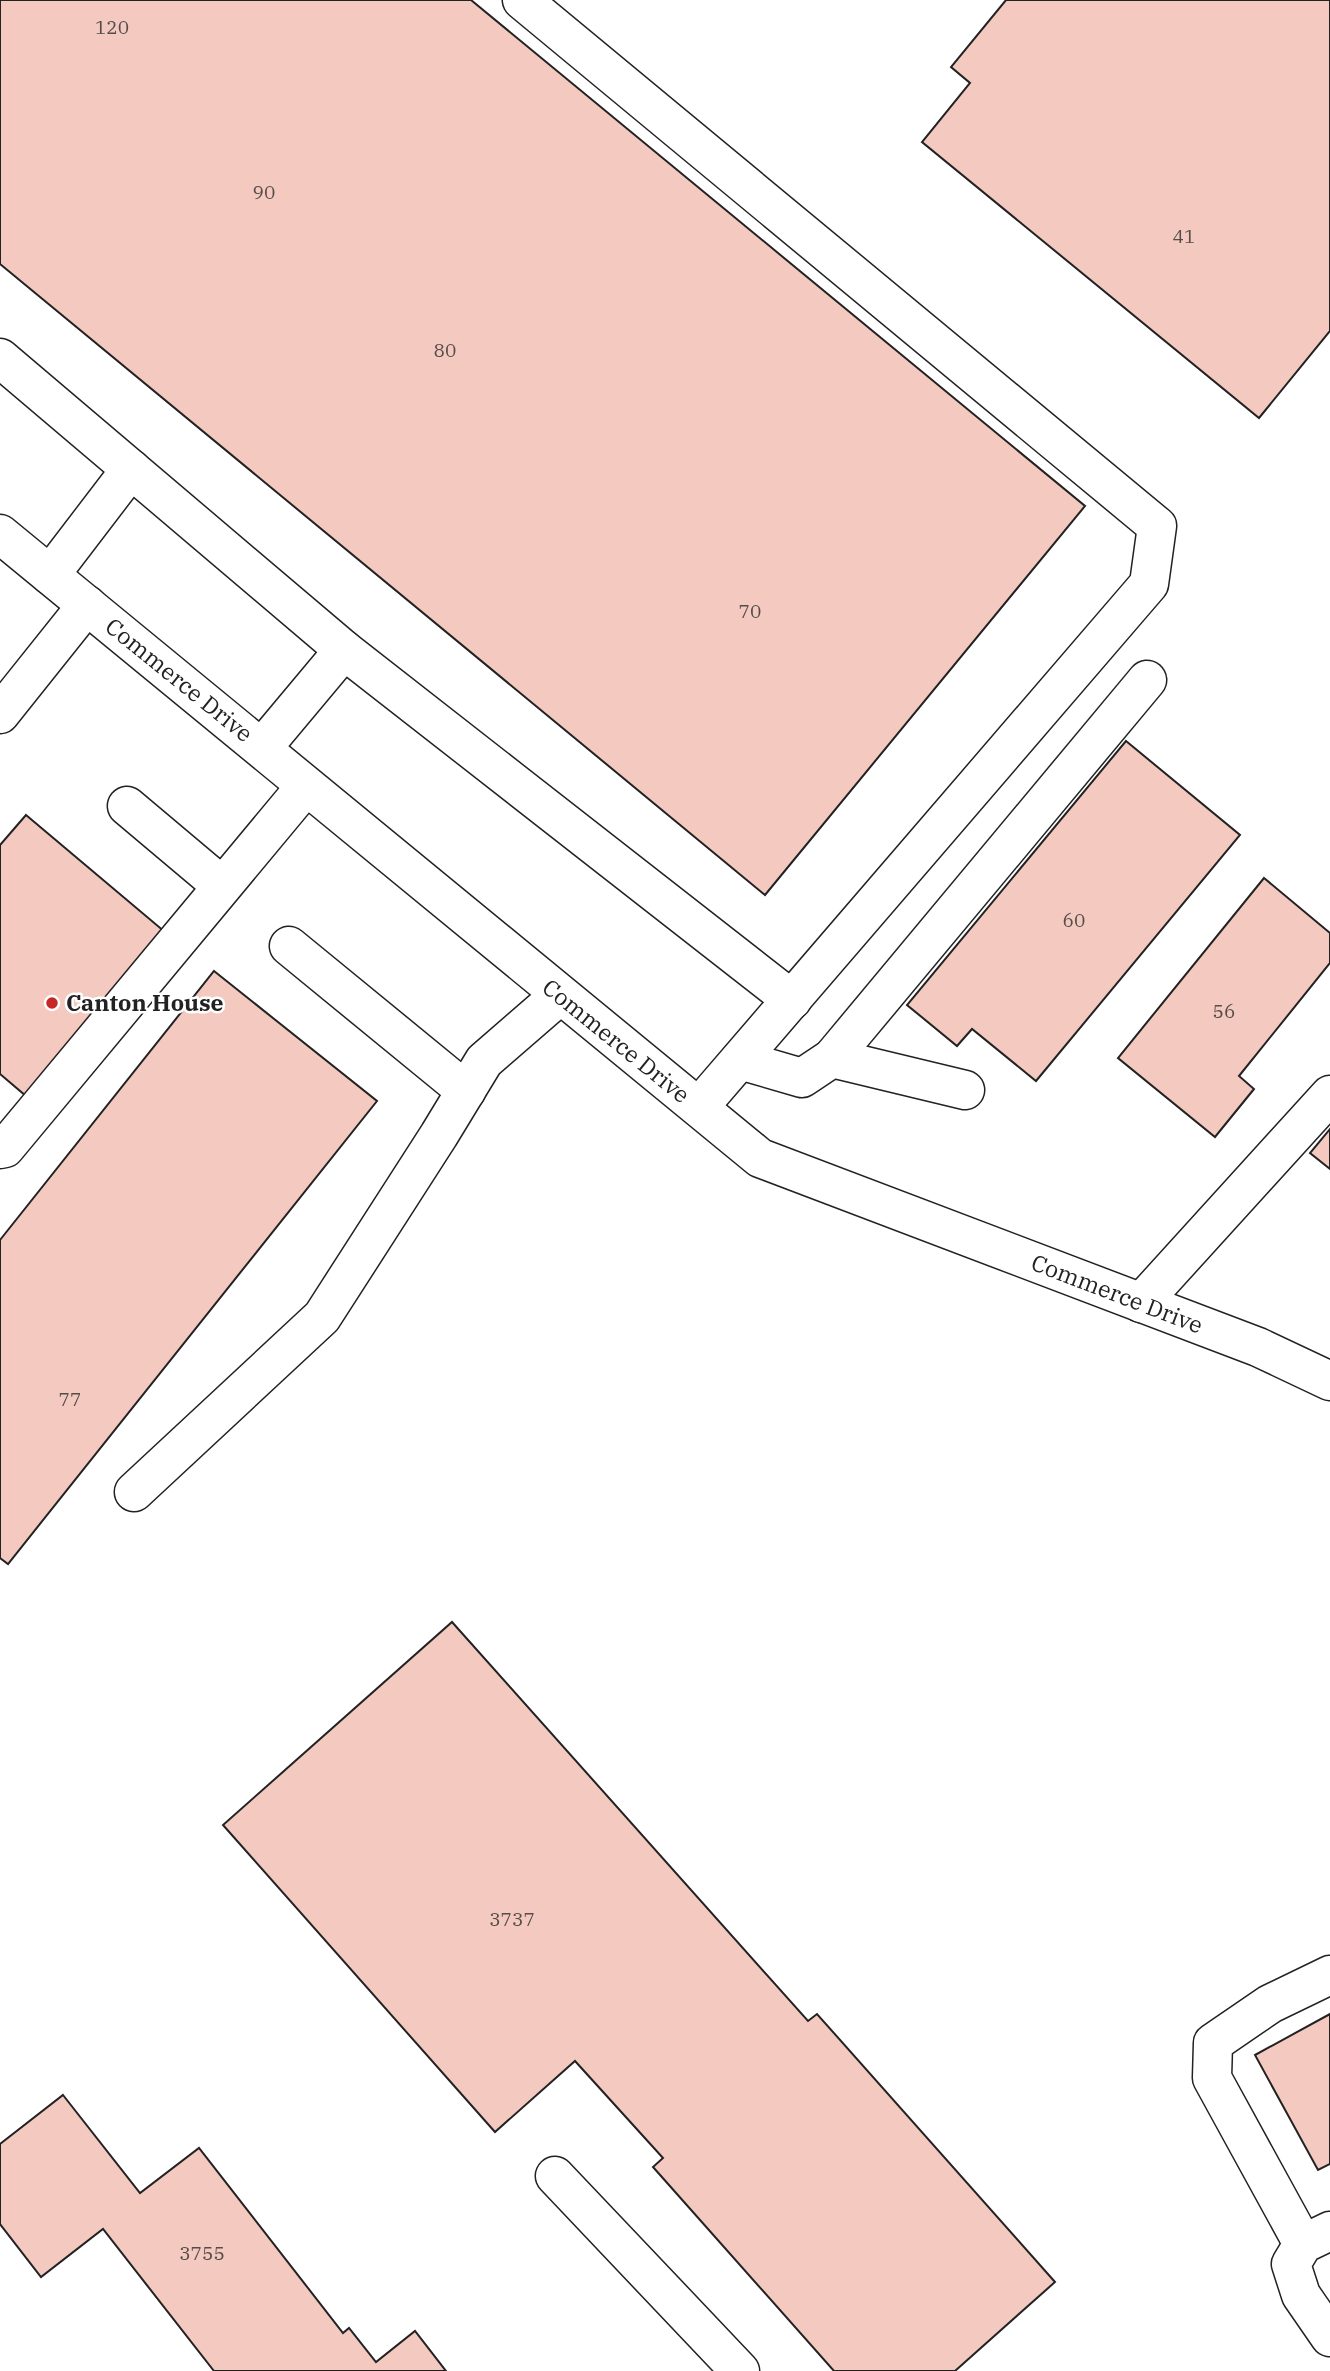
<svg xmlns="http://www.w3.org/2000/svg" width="1330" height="2371" font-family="'IBM Plex Serif',serif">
  <rect width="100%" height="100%" fill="#fff"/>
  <!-- building -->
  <g fill="#f3c9c0" stroke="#222" stroke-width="2">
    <path d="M0,0H471L1085,506L765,895L0,264Z"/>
    <path d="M1006,0H1330V331L1259,418L922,142L970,83L951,67Z"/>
    <path d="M1126,741L1240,835L1036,1081L972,1029L957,1046L907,1005Z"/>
    <path d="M26,815L165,932L26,1096L0,1074V845Z"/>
    <path d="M1264,878L1330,933V963L1239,1076L1254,1089L1215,1137L1118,1058Z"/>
    <path d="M214,971L377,1101L8,1564L0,1558V1240Z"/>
    <path d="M1330,1129V1169L1310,1153Z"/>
    <path d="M452,1622L808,2021L817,2014L1055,2282L955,2371H834L653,2167L663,2158L575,2061L495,2132L223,1825Z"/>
    <path d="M1330,2014V2164L1318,2170L1255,2055Z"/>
    <path d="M63,2095L140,2193L199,2148L343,2333L349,2328L376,2362L415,2331L446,2371H214L103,2229L41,2277L0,2224V2144Z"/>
  </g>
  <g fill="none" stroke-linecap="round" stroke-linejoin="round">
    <defs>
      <g id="minor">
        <path d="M522,0L1157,526L1149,584L699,1107"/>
        <path d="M0,358L344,650L792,1000"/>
        <path d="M0,534L760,1158L1258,1347L1330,1381"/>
        <path d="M50,575L131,469"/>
        <path d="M0,714L87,605"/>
        <path d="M262,748L344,650"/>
        <path d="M127,806L222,886"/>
        <path d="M289,946L466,1091"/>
        <path d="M832,1058L1147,680"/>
        <path d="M740,1060L802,1078L832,1058L965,1090"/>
        <path d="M0,1149L5,1148L306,786"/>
        <path d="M1141,1303L1330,1095"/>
        <path d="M134,1492L322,1317L439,1135L484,1061L560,995"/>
        <path d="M555,2176L740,2371"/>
        <path d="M1330,2231L1303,2244L1291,2264L1301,2295L1330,2337"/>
        <path d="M1303,2244L1212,2078L1213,2043L1270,2004L1330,1975"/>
      </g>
    </defs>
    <!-- minor casing -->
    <use href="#minor" stroke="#222" stroke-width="41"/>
    <!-- minor -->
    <use href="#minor" stroke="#fff" stroke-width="38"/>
  </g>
  <!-- markers -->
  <circle fill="#c62828" stroke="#fff" stroke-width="2.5" cx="52" cy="1003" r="7"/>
  <g text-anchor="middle" stroke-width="5" stroke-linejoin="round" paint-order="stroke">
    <!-- number labels -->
    <g font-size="19" fill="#564c4a">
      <text x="112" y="34">120</text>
      <text x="264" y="199">90</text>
      <text x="1184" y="243">41</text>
      <text x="445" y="357">80</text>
      <text x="750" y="618">70</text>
      <text x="1074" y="927">60</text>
      <text x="1224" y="1018">56</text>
      <text x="70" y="1406">77</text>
      <text x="512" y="1926">3737</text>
      <text x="202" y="2260">3755</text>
    </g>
    <!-- street labels -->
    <g font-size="23" fill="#222" stroke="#fff">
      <text transform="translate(179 680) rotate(39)" y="8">Commerce Drive</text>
      <text transform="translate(616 1041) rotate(39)" y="8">Commerce Drive</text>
      <text transform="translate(1117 1294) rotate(21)" y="8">Commerce Drive</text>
    </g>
    <!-- poi labels -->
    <g font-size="23" font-weight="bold" fill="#222" stroke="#fff" text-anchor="start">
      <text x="66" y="1011">Canton House</text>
    </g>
  </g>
</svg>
